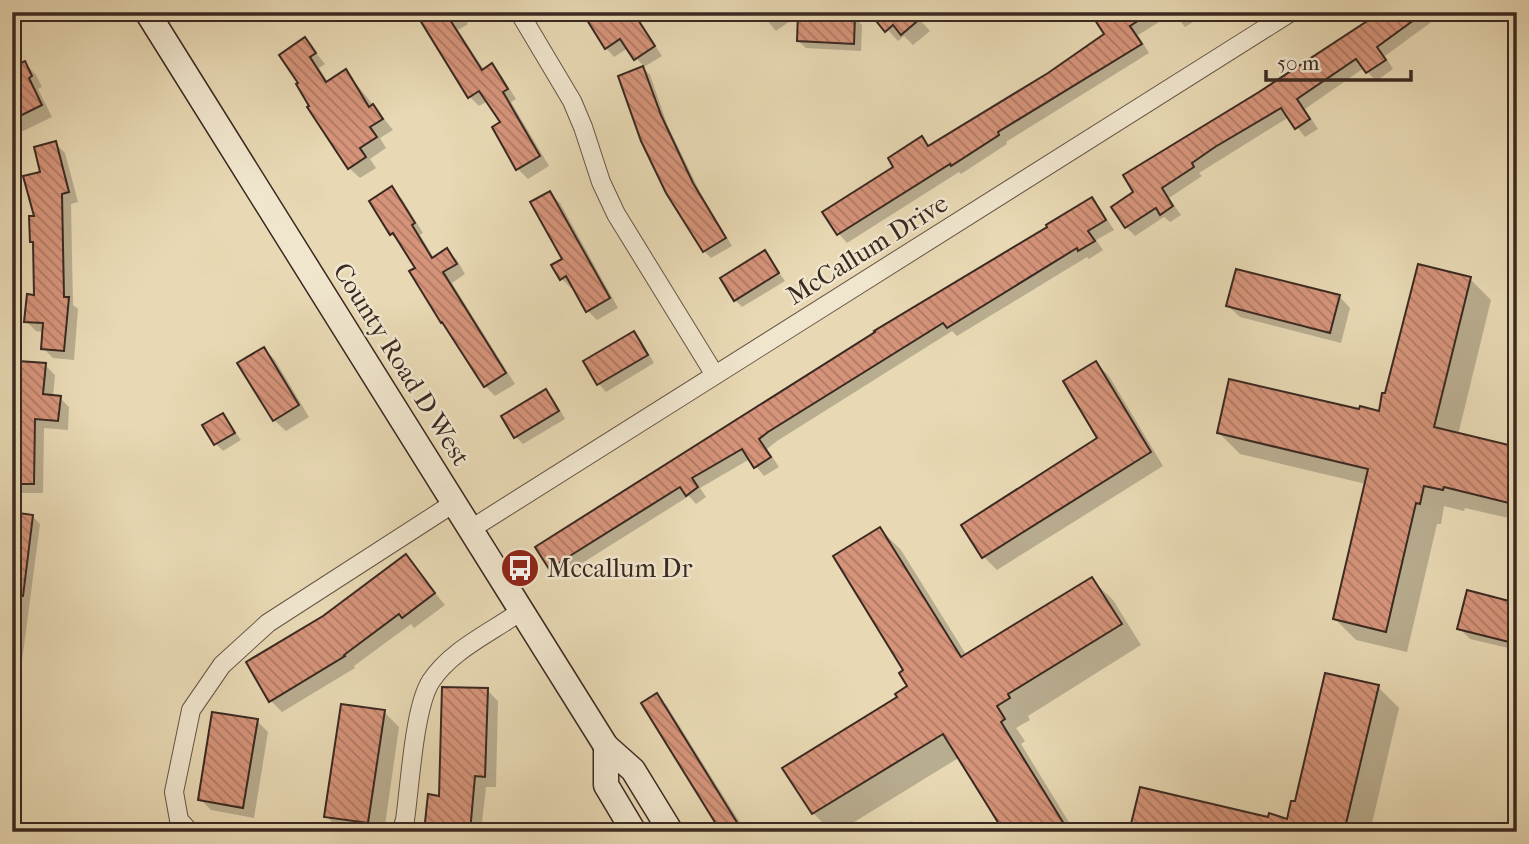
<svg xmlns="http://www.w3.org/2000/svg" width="1529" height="844" font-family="'IM FELL French Canon',serif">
  <defs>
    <pattern id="building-back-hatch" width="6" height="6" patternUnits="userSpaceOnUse" patternTransform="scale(1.75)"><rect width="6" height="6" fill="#d6947a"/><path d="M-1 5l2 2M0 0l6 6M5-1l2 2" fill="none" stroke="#af7964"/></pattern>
  </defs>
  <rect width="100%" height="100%" fill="#e8d9b4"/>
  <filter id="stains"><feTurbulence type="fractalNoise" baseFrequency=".00286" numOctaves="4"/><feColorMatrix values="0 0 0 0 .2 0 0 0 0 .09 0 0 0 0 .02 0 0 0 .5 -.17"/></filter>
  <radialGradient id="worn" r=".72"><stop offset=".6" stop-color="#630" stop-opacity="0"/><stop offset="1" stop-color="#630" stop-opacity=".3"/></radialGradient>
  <!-- shadow -->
  <g fill="#0003">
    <path d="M303,12H324L309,21Z"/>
    <path d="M419,12H461L468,24L458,30L484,70L491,66L501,75L516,99L511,102L549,166L528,179L518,169L503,123L488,101L479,106L470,97Z"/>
    <path d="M617,12H633L662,56L644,67L628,48L614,57L606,48Z"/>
    <path d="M760,12H792L796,17L776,31Z"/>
    <path d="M871,12H931L921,21L930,31L913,45L904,36L898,41Z"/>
    <path d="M1111,12H1153L1159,22L1138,35L1149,53L1006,142L1007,144L961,174L959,172L847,243L839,234L825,213L895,167L922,138L930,147L1049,75L1107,35Z"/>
    <path d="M1173,12H1209L1185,27Z"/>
    <path d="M1384,12H1445L1385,56L1393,69L1376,81L1364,68L1305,109L1318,129L1305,137L1289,117L1199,173L1202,176L1169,198L1181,215L1170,222L1164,217L1135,236L1126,227L1136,193L1260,93Z"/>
    <path d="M854,17L862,25L861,51L806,48L798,41Z"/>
    <path d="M305,39L325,64L319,68L328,82L346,71L393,130L380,138L386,148L370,159L376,168L360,178L349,168L310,107Z"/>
    <path d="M25,63L36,75L42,87L38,89L52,117L17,134L12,129V70Z"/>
    <path d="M643,68L650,75L667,124L700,192L732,246L711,258L704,251Z"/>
    <path d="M55,143L65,153L78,202L71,204L73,305L78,309L74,360L53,358L43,348L44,332L36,331L26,321L36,296L34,244L31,241L42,173Z"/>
    <path d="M392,189L402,199L423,233L420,235L434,258L447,250L457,260L465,274L452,283L515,384L495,396L485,386L449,329L442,322L411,272L417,269L401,244L391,234Z"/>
    <path d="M550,193L560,203L618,308L597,320L588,311L574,286L571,288L561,278L564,259Z"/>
    <path d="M1091,199L1100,208L1114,230L1096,240L1103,250L1089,259L1087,257L957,336L952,331L777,441L767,449L779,467L764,476L750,459L700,488L706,497L696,504L689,496L560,577L551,568L538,548Z"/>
    <path d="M765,253L785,281L742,307L735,300Z"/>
    <path d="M1470,279L1491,300L1458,435L1517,449V520L1465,508L1464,511L1444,506L1441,524H1437L1407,652L1356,640L1335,619L1366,484L1240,454L1219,433L1360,411L1380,413Z"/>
    <path d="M1339,296L1350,308L1341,343L1240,317L1228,306Z"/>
    <path d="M633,333L641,340L654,363L606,392L599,384L585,362Z"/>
    <path d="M264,349L275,360L309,417L286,431L274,420Z"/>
    <path d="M1096,363L1109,376L1163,466L997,570L984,557L1100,439Z"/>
    <path d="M45,365L55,375L53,397L60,398L69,407L68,430L44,428L43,493H19L12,486V440Z"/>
    <path d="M545,391L553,398L565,419L523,444L516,437L503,416Z"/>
    <path d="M223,415L241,440L223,451L216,444Z"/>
    <path d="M12,514L32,516L40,524L12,737Z"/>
    <path d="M880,529L901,550L967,656L1091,579L1113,600L1141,645L1028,716L1030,720L1016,728L1025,741L1021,744L1075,832H1006L960,757L838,832H832L813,813L910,686Z"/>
    <path d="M406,557L445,605L414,628L411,624L354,666L355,668L282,712L271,701L248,663L323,618Z"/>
    <path d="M1517,604V650L1470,639L1459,628Z"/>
    <path d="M1378,687L1399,708L1370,832H1131L1270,819L1288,821L1296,803Z"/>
    <path d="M487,690L498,701L496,787H486L481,832H426Z"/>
    <path d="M656,695L667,706L746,832H723Z"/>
    <path d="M384,712L399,727L384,832L341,831L326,816Z"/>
    <path d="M257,721L268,732L254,818L211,810L200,799Z"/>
    <path d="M912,821L922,832H895Z"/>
  </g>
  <!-- building -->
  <g fill="url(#building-back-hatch)" stroke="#3a2921" stroke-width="2">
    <path d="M415,12H445L482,70L492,63L508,89L503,92L540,156L516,170L492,127L500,122L479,91L468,98Z"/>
    <path d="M582,12H633L655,46L634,60L620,39L605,49Z"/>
    <path d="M869,12H928L901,35L893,25L885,32Z"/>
    <path d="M1108,12H1152L1130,26L1142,44L998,132L999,135L951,166L950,164L837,235L822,212L893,167L888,158L922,136L928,146L1048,73L1104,34L1095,20Z"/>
    <path d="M1381,12H1425L1377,47L1386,60L1366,73L1356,59L1297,99L1310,119L1295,129L1281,108L1215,147L1192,163L1194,167L1162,188L1173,206L1160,215L1156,208L1125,228L1111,207L1133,192L1123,175L1259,92Z"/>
    <path d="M798,13L855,16L854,44L797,41Z"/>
    <path d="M305,37L316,53L310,57L326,82L346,69L369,107L373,104L383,119L370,127L377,137L360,148L366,157L348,169L307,107L309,106L296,84L298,83L279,55Z"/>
    <path d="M12,44L21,63L25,61L32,76L29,78L42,105L12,120Z"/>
    <path d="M643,66L661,115L693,183L726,238L703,252L666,193L641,141L618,76Z"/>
    <path d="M56,141L69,192L62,194L64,297H69L64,351L41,349L43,323L24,322L27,294L34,295L33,242H30L29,216H34L23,176L40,172L34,147Z"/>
    <path d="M392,186L415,223L412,225L432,258L447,248L457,264L443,272L506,373L484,387L442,322L441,323L409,271L415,268L393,233L390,235L369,201Z"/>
    <path d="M550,191L610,298L586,312L566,276L560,280L551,265L562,259L530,202Z"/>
    <path d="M1092,197L1106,220L1088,231L1095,241L1078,251L1077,248L947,328L943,323L768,432L759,439L771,457L754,468L742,449L692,478L698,487L686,496L680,487L549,569L535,547L875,332L874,331L1047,227L1046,225Z"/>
    <path d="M765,250L779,273L734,301L720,278Z"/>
    <path d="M1418,264L1471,277L1434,427L1517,447V505L1444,487L1443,490L1424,486L1420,504L1416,503L1386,632L1333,619L1368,469L1217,433L1229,379L1359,409L1360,406L1379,411L1382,393H1385Z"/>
    <path d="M1236,269L1340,295L1330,333L1226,306Z"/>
    <path d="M634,331L648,355L597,385L583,361Z"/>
    <path d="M264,347L299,405L273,421L237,363Z"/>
    <path d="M18,361L46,363L43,394L61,396L58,421L35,419L34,484H12V426Z"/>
    <path d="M1096,361L1151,452L982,558L961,525L1097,438L1063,381Z"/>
    <path d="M546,389L559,411L514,438L501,416Z"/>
    <path d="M223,413L235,433L214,445L202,425Z"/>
    <path d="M12,512L33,515L23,596H12Z"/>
    <path d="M880,527L961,657L1092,577L1122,624L1008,694L1010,698L997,706L1005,719L1001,722L1069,832H1004L943,734L812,814L782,768L897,697L895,694L907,686L899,673L903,670L833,556Z"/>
    <path d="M406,554L435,593L402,618L399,614L344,655L345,656L269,702L246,662L323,616Z"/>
    <path d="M1467,590L1517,603V644L1457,629Z"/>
    <path d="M1325,673L1379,685L1344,832H1129L1140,787L1268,817L1269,813L1287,819L1291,801H1295Z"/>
    <path d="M442,687L488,688L485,777L475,776L470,832H424L428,794L439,796Z"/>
    <path d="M657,693L743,832H721L641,703Z"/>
    <path d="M341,704L385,710L368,823L324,817Z"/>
    <path d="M212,712L258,719L243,808L198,800Z"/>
  </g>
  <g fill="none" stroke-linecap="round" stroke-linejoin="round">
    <defs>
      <g id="street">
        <path d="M519,12L572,101L583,127L601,182L616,214L715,375"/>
        <path d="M471,529L1291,12"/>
        <path d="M190,832L179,820L174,792L191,710L222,665L268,623L454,503"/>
        <path d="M401,832L405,820C410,786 414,707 431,681C451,650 492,632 521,611"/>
      </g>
      <g id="secondary">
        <path d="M147,12L606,746L633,770L671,832"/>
        <path d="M606,746V785L634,832"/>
      </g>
    </defs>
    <!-- street casing -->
    <use href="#street" stroke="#665546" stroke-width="20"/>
    <!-- secondary casing -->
    <use href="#secondary" stroke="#3a2921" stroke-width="27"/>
    <!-- street -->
    <use href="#street" stroke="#f0e6ce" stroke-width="18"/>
    <!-- secondary -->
    <use href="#secondary" stroke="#f0e6ce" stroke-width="24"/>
  </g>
  <!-- icons -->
  <defs>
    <symbol id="bus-disc" viewBox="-11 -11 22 22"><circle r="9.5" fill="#8f2418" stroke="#f0e6ce"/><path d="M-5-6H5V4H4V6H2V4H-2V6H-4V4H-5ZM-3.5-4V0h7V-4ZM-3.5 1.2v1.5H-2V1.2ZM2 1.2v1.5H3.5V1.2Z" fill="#fff"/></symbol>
  </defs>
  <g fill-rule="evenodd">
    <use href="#bus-disc" x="498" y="546" width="44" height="44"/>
  </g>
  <g text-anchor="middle" stroke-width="5" stroke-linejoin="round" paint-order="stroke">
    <!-- street labels -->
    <g font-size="26" fill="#3a2921" stroke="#f0e6ce">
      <text transform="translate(867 249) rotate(-32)" y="9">McCallum Drive</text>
      <text transform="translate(402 364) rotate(58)" y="9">County Road D West</text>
    </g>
    <!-- poi labels -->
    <g font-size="26" fill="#3a2921" stroke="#f0e6ce" text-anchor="start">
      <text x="547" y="577">Mccallum Dr</text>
    </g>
  </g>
  <!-- margin -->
  <rect width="1529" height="844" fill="none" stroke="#e8d9b4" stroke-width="42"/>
  <rect x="14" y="14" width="1501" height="816" fill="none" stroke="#3a2921" stroke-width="3.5"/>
  <rect x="21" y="21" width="1487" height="802" fill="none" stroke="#3a2921" stroke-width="2"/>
  <!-- scale -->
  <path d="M1266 70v10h145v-10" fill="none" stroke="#3a2921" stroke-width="3.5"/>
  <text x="1277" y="70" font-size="21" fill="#3a2921" stroke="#f0e6ce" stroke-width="5" paint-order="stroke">50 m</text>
  <rect width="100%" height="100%" filter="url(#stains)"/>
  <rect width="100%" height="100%" fill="url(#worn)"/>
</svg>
